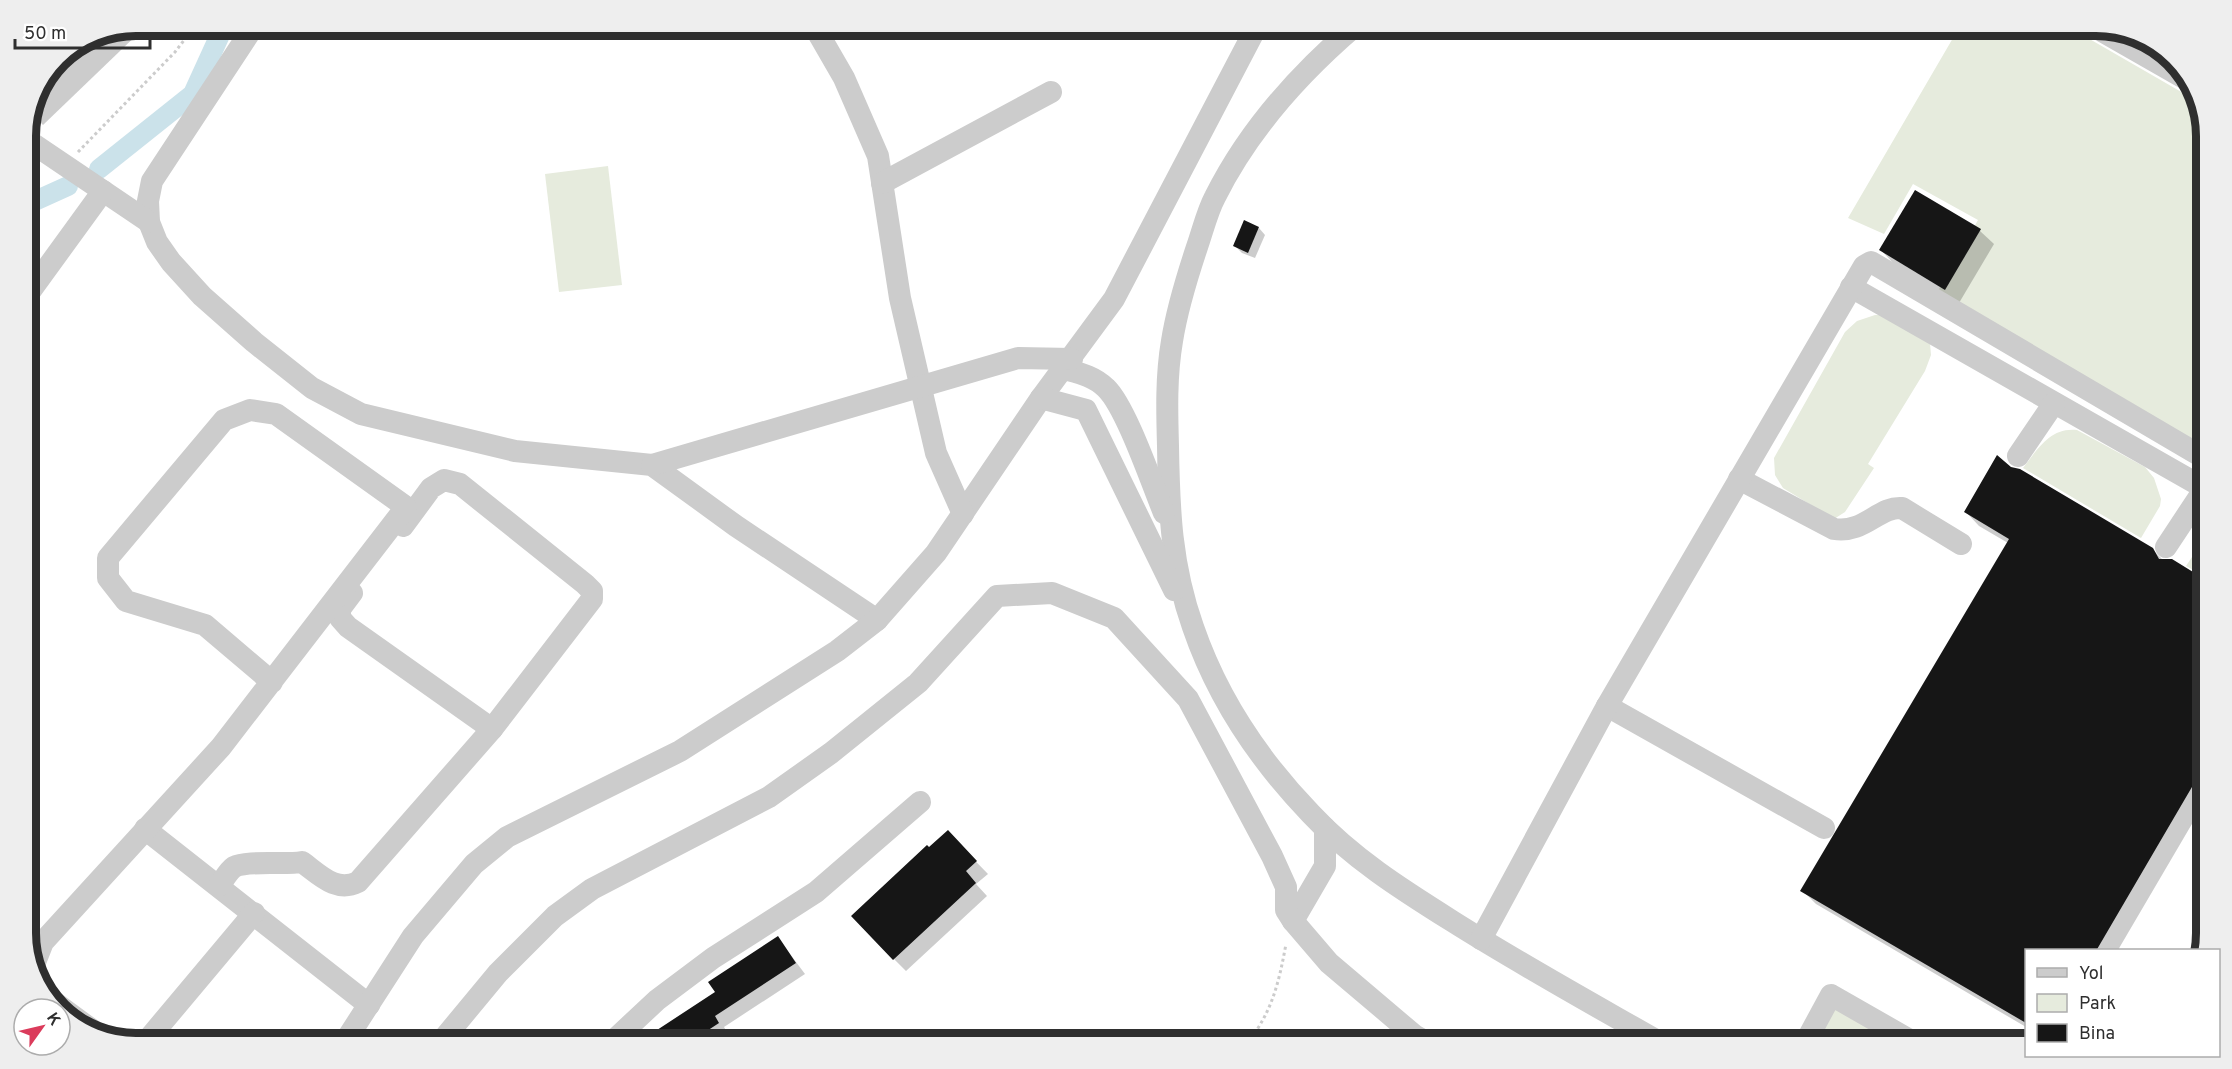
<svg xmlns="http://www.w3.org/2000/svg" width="2232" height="1069" font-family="Overpass,sans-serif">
  <rect width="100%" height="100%" fill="#fff"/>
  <!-- green -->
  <g fill="#e6ebdd">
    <path d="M1960,26H2067L2197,101L2206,129V432L2199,444L1935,296L1978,220L1913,184L1884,234L1848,218Z"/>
    <path d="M608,166L622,285L559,292L545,174Z"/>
    <path d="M1875,315H1883L1930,343L1931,355L1925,371L1868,464L1874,468L1845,512L1834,519L1783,488L1775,475L1774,458L1845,332L1857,321Z"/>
    <path d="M2077,430L2145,467L2154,478L2161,499L2160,506L2141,538L2023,468C2038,449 2050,427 2077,430Z"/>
    <path d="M2206,536V577L2186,566Z"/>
    <path d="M1836,1009L1895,1043H1798Z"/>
  </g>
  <!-- shadow -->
  <g fill="#0003">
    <path d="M136,26H146L43,125L32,114L58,58L94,34Z"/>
    <path d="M1259,228L1265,235L1255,258L1242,253L1235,246Z"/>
    <path d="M1980,231L1994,244L1959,303L1894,264L1881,250Z"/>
    <path d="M2010,469L2152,549L2163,560L2171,561L2206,582V800L2118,950H2026V1027L1816,904L1802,890L2008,543L1979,526L1966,512Z"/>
    <path d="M948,833L988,874L976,884L987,896L906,971L894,959L929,849Z"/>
    <path d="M778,938L805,974L724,1027L728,1034L713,1043H663Z"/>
  </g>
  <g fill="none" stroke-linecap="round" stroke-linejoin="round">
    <!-- canal -->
    <g stroke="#cbe2ea" stroke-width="20">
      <path d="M99,169L193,94L224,26"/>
      <path d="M26,205L68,186"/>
    </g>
  </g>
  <!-- building -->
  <g fill="#161616">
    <path d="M1915,190L1981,229L1945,290L1879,250Z"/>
    <path d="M1244,220L1259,227L1248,253L1233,246Z"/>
    <path d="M1997,455L2011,467L2020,469L2153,548L2159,559H2172L2206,580V763L2096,951H2026V1023L1800,891L2009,539L1964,512Z"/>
    <path d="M948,830L977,861L966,871L976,883L893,960L851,916L927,845L929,847Z"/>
    <path d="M778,936L796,963L715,1016L719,1023L687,1044H662L654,1032L715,992L708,982Z"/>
  </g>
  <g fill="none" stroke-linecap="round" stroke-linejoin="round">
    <!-- path -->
    <g stroke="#ccc" stroke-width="3" stroke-dasharray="3 3" stroke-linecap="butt">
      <path d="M78,152L175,52L195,26"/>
      <path d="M1247,1043C1272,1013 1279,982 1286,944"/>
    </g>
    <!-- minor -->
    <g stroke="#ccc" stroke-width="22">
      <path d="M254,26L152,181L148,201L149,222L157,242L171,262L202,296L254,342L312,388L361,414L515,451L652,465L736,526L877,620L936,553L1041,398L1114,299L1257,26"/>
      <path d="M814,26L844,78L878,156L900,298L936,453L963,514"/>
      <path d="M1355,26C1300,73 1248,131 1215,197C1207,212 1203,230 1197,247C1187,277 1177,309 1172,341C1166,376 1167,411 1168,446C1169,510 1171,565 1193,627C1217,697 1260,761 1311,814C1352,858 1401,889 1452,921C1520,964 1591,1003 1661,1043"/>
      <path d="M2093,26L2191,82"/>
      <path d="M26,139L149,222"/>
      <path d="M882,183L1051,92"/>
      <path d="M1851,287L2206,489"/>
      <path d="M26,297L103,191"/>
      <path d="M1064,369C1079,373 1094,376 1106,388C1126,407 1152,484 1164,513"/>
      <path d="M1041,398L1086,410L1174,590"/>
      <path d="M2018,456L2054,403"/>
      <path d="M652,465L1018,358L1072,359"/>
      <path d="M1739,479L1834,529C1864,534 1879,506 1902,508L1961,544"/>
      <path d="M2166,547L2205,488"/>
      <path d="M352,593L340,609V618L348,627L492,729"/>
      <path d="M1607,706L1824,828"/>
      <path d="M145,829L369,1005"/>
      <path d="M219,886C223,881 228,871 234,867C247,860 285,865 302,862C320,875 336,893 358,882L492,729L592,599V591L585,584L460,484L444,480L431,488L403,526"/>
      <path d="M1293,921L1325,866V828"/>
      <path d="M1481,939L1607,706L1864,266L1871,262L2206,459"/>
      <path d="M34,965L43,942L221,747L406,507L276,414L250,410L224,420L108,558V578L126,601L205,625L272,682"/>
      <path d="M47,997L99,1035"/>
      <path d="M145,1043L254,913"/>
      <path d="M344,1043L413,936L474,864L507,837L680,751L837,651L877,620"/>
      <path d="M440,1043L498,973L555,916L592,889L769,797L831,753L918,683L997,596L1052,593L1114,618L1188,699L1272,856L1286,887V910L1293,921L1329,963L1414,1035L1428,1043"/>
      <path d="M611,1043L657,1000L713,958L816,892L920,802"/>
      <path d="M1805,1043L1831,995L1915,1043"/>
    </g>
  </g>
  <!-- crop -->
  <path d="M0 0H2232V1069H0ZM136 36H2096A100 100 0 0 1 2196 136V933A100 100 0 0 1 2096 1033H136A100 100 0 0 1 36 933V136A100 100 0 0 1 136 36Z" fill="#eee" fill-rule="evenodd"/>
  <path fill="none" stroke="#2f2f2f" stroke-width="8" d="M136 36H2096A100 100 0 0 1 2196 136V933A100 100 0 0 1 2096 1033H136A100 100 0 0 1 36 933V136A100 100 0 0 1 136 36Z"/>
  <!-- legend -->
  <rect x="2025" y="949" width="195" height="108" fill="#ffffff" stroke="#acacac" stroke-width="1.5"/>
  <rect x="2037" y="968" width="30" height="9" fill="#cccccc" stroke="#acacac" stroke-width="1.5"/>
  <text x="2079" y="979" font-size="18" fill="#2f2f2f">Yol</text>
  <rect x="2037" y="994" width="30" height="18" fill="#e6ebdd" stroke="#acacac" stroke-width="1.5"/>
  <text x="2079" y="1009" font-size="18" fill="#2f2f2f">Park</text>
  <rect x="2037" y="1024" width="30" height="18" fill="#161616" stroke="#acacac" stroke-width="1.5"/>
  <text x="2079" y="1039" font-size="18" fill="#2f2f2f">Bina</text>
  <!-- north arrow -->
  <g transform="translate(42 1027) rotate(56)"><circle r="28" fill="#ffffff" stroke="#acacac" stroke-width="1.5"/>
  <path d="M0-4.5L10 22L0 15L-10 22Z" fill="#db3b5b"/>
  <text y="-9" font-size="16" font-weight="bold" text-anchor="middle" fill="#2f2f2f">K</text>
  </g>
  <!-- scale -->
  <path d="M15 39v9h135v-9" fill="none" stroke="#2f2f2f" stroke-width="3"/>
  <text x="24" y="39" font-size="18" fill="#2f2f2f" stroke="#ffffff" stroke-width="4.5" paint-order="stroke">50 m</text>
</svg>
